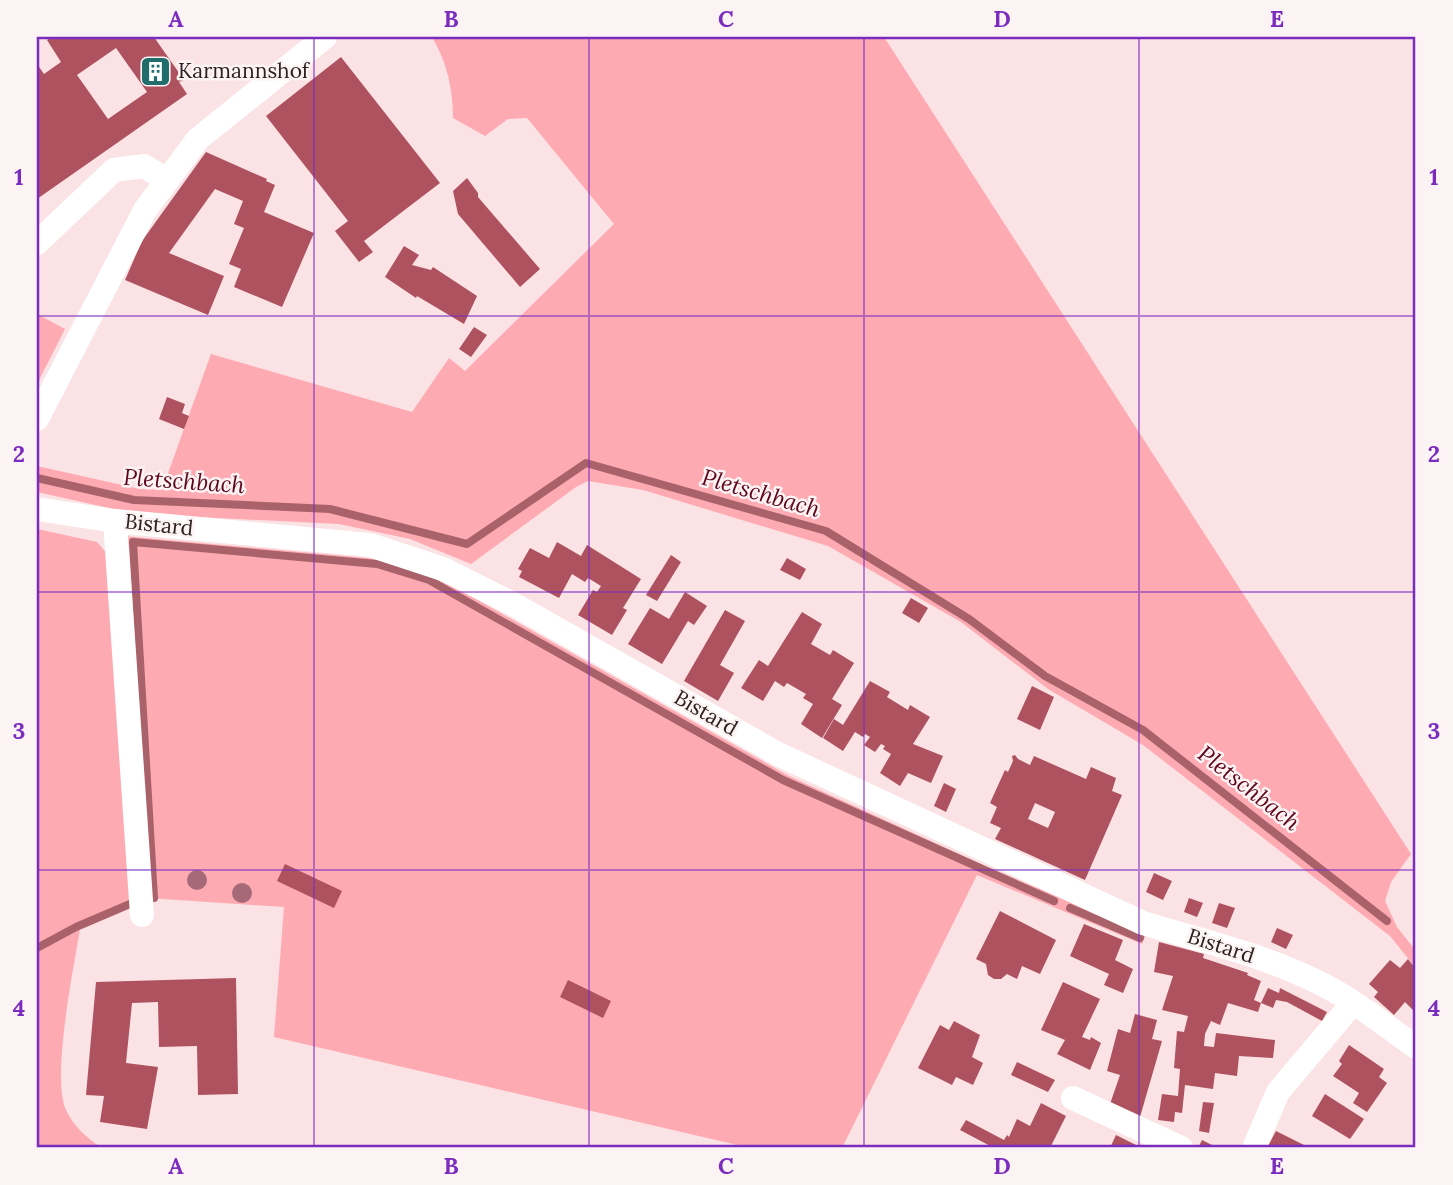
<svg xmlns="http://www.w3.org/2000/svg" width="1453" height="1185" font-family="Lora,serif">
  <rect width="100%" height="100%" fill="#fbe2e4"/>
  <!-- green -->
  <g fill="#feaab2">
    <path d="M432,37H884L1411,854L1391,882L1385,901L1397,927L1416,951V968L1390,936L1143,745L1048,689L961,622L828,546L643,490L588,481L576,487L471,564L410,539L339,524L136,514L37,492V466L140,489L162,490L211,354L412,412L449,358L465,371L614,224L527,118L508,119L485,136L453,118C453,89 447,62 432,37Z"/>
    <path d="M37,314L65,329L37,384Z"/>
    <path d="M37,529L97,542L109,556L133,905L80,929C74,966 51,1078 66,1110C74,1127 87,1138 102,1148H37Z"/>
    <path d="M124,536L378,559L439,578L789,776L983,865L1146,934L1142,944L977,875L842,1148H750L274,1037L284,907L148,898Z"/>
  </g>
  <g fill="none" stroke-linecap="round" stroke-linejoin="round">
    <!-- stream -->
    <g stroke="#aa626a" stroke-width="8">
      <path d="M37,478L134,500L330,509L467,544L586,463L826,531L969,619L1045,676L1143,730L1387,921"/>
      <path d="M154,898L133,542L377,564L429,580L783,780L1054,901"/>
      <path d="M1070,908L1140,938"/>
      <path d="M37,948L76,927L130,904"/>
    </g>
  </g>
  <!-- building -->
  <g fill="#ae525f" fill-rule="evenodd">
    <path d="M52,37H154L184,80L179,82L187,94L37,199V64L44,74L61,62L47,40ZM116,48L147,92L108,119L77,75Z"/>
    <path d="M341,57L440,183L364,241L373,252L359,262L335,231L348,221L266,116Z"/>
    <path d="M206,152L267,179L266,181L275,185L264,212L314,233L282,307L234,287L241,269L229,264L244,228L234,224L243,201L215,189L169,253L224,276L208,315L125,280L142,241Z"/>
    <path d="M467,178L478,193V197L540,269L520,287L458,214L453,191Z"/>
    <path d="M404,246L419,255L412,265L431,270L433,267L477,296L464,324L417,296L416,298L385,277Z"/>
    <path d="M474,327L487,335L471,357L459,349Z"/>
    <path d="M167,397L185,404L182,413L189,416L184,429L159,419Z"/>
    <path d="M557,542L581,556L587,545L641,579L623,608L627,610L612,635L578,615L593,590L597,592L601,586L588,578L585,582L572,574L559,598L519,577L522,571L518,569L530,548L549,558Z"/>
    <path d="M671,555L681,562L657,601L646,595Z"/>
    <path d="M787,558L806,569L800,580L780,570Z"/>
    <path d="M685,592L707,606L694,625L688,621L662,664L628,644L650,608L669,619Z"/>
    <path d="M911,598L928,608L919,623L902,613Z"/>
    <path d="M725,610L745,621L720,665L734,673L718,701L684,681Z"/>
    <path d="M802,612L822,624L811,644L830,655L833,650L854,663L832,699L842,705L822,738L801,724L813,704L803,698L806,694L787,683L784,687L775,681L763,701L741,688L759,660L768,666Z"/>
    <path d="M870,681L890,692L887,697L908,710L910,705L930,717L913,744L943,756L931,783L908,773L900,786L880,773L891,754L883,749L885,746L881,744L875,752L864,745L870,737L865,734L863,737L855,732L843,751L823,738L834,719L843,725Z"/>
    <path d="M1032,686L1054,697L1040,730L1017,719Z"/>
    <path d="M1015,755L1018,759L1030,765L1034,756L1086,779L1091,767L1116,778L1112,791L1122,795L1085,880L995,839L1001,828L990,823L997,807L990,803L1005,770L1008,772L1013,761L1012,756ZM1035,803L1055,812L1048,828L1028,819Z"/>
    <path d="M944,783L956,789L946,812L934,806Z"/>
    <path d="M285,864L342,891L334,908L277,881Z"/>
    <path d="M1154,873L1172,881L1163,900L1146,892Z"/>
    <path d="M1189,898L1203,903L1197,917L1184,912Z"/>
    <path d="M1219,903L1235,908L1227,928L1212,923Z"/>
    <path d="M1000,911L1056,940L1040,974L1022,966L1017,979L1007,974L1001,979H994L988,975L986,964L976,959Z"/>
    <path d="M1084,924L1123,940L1115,960L1133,969L1123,993L1104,985L1109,974L1070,956Z"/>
    <path d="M1277,928L1293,935L1286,949L1271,942Z"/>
    <path d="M1159,942L1204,954L1203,958L1248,973L1247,975L1261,981L1254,1000L1261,1003L1268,988L1279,993L1280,988L1327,1012L1322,1021L1287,1002L1276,1000L1273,1008L1261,1003L1258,1012L1228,1003L1220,1025L1211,1021L1205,1034L1204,1046L1214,1047L1216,1033L1275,1040L1273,1058L1239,1056L1237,1076L1215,1073L1213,1089L1185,1085L1182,1113L1175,1112L1174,1122L1158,1120L1162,1094L1178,1096L1180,1069L1174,1068L1177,1031L1184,1032L1188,1016L1162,1010L1173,976L1154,972Z"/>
    <path d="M1408,959L1416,969V1013L1405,1002L1394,1015L1374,997L1378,992L1369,984L1390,960L1400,968Z"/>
    <path d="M236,978L238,1094L198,1095L197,1046L159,1047L158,1002L132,1003L126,1063L158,1067L147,1129L100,1122L104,1096L86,1095L96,982Z"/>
    <path d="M568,980L611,1001L603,1018L560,997Z"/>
    <path d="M1063,982L1100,999L1082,1037L1090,1040L1091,1037L1101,1043L1090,1070L1057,1054L1065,1040L1041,1030Z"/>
    <path d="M1135,1014L1157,1020L1152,1039L1162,1041L1140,1117L1110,1104L1120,1075L1107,1071L1118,1029L1130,1033Z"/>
    <path d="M954,1021L980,1035L972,1057L983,1063L973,1085L956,1077L952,1085L918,1068L940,1025L949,1030Z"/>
    <path d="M1349,1045L1384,1069L1379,1077L1387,1083L1367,1112L1353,1103L1359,1093L1333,1076L1342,1064L1339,1061Z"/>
    <path d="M1017,1062L1055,1080L1048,1092L1011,1075Z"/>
    <path d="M1325,1094L1364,1119L1350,1139L1312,1116Z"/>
    <path d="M1203,1102L1214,1103L1209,1133L1199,1131Z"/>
    <path d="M1041,1103L1066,1116L1050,1148H994L960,1130L966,1120L1004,1140L1007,1135L1009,1137L1017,1119L1030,1126Z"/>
    <path d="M1276,1131L1310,1148H1267Z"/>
    <path d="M1116,1135L1142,1148H1110Z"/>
    <path d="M1202,1140L1218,1148H1198Z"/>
  </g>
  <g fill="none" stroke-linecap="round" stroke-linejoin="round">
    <!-- minor -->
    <g stroke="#fff" stroke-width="24">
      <path d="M37,243L114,170L144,166L167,180"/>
      <path d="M37,419L145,210L198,139L325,37"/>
      <path d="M37,509L115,521L370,545L443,569L511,603L778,754L1143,923C1206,942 1273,957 1331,989C1361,1005 1388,1028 1416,1047"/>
      <path d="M115,521L142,915"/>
      <path d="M1073,1098L1181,1148"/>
      <path d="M1254,1148L1278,1092L1353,1003"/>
    </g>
  </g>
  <!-- trees -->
  <g fill="#a66978">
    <circle cx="197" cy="880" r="10"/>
    <circle cx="242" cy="893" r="10"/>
  </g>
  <!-- grid -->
  <path fill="none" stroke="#7b2cbf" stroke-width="2" stroke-opacity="0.55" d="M314,37V1148M589,37V1148M864,37V1148M1139,37V1148M37,316H1416M37,592H1416M37,870H1416"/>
  <!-- icons -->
  <defs>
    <symbol id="building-square" viewBox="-11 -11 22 22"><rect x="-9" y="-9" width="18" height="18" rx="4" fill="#216d6c" stroke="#fcf4f4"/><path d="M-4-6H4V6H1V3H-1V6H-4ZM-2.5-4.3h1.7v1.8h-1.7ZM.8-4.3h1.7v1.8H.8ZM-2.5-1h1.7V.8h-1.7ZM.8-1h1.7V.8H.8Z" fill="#fff"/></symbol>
  </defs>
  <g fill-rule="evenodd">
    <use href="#building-square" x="138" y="54" width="35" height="35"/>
  </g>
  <g text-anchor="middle" stroke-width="5" stroke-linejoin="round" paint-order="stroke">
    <!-- poi labels -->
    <g font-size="21" fill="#2e2021" stroke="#fcf4f4" text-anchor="start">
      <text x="178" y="78">Karmannshof</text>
    </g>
    <!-- street labels -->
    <g font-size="21" fill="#2e2021" stroke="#fcf4f4">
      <text transform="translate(159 525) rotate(6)" y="7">Bistard</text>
      <text transform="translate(706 713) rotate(30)" y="7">Bistard</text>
      <text transform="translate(1221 946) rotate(18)" y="7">Bistard</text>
    </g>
    <!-- water labels -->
    <g font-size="23" font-style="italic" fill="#610620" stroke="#fcf4f4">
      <text transform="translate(184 481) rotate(4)" y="8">Pletschbach</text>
      <text transform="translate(761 493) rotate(16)" y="8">Pletschbach</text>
      <text transform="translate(1249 788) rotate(38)" y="8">Pletschbach</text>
    </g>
  </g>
  <!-- border -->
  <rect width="1453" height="1185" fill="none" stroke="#fcf4f4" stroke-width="77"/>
  <rect x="38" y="38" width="1376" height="1108" fill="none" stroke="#7b2cbf" stroke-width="2.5"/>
  <g font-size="23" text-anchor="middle" font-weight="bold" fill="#7b2cbf">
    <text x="176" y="27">A</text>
    <text x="451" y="27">B</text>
    <text x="726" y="27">C</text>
    <text x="1002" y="27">D</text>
    <text x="1277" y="27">E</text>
    <text x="19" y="185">1</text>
    <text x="1434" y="185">1</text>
    <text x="19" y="462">2</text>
    <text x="1434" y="462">2</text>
    <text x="19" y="739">3</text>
    <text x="1434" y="739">3</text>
    <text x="19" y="1016">4</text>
    <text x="1434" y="1016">4</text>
    <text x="176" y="1174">A</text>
    <text x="451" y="1174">B</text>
    <text x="726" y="1174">C</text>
    <text x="1002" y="1174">D</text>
    <text x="1277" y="1174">E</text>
  </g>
</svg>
